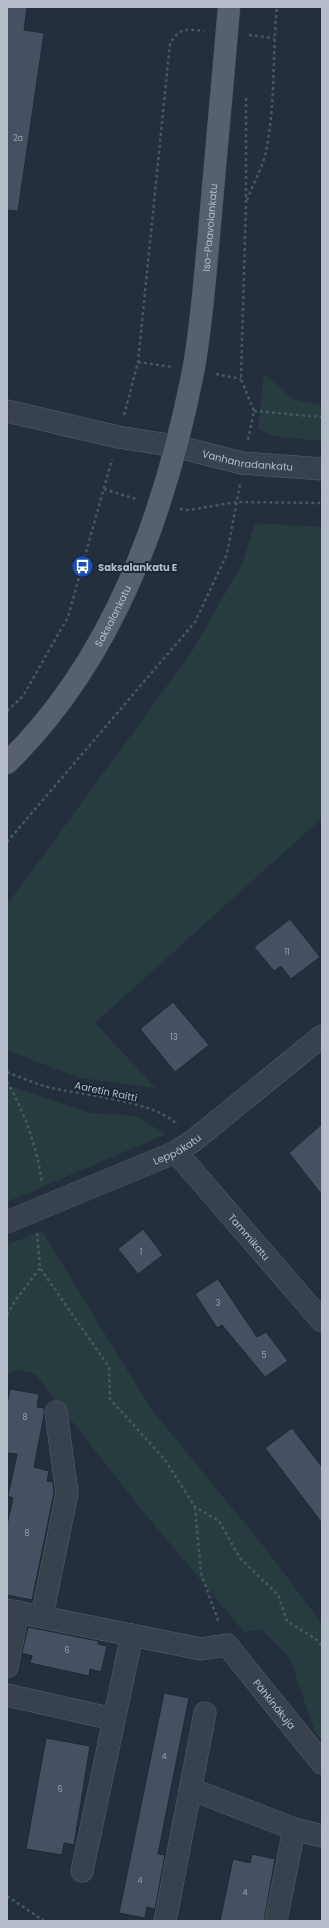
<svg xmlns="http://www.w3.org/2000/svg" width="329" height="1928" font-family="Poppins,sans-serif">
  <rect width="100%" height="100%" fill="#242f3e"/>
  <!-- green -->
  <g fill="#263c3f">
    <path d="M264,374L293,399L322,406V441L272,436L258,428Z"/>
    <path d="M255,523L322,527V818L95,1023L156,1088L80,1078L7,1050V905L191,653L243,562Z"/>
    <path d="M7,1085L90,1113L135,1116L166,1134L7,1202Z"/>
    <path d="M42,1231L151,1409L265,1548L322,1624V1740L315,1732L290,1659L262,1629L244,1632L137,1504L35,1374L17,1370L7,1374V1245Z"/>
  </g>
  <!-- building -->
  <g fill="#455162" stroke="#1f2835">
    <path d="M7,7H27L24,30L44,33L18,211L7,210Z"/>
    <path d="M290,919L320,957L291,979L281,966L274,971L254,947Z"/>
    <path d="M173,1002L209,1045L175,1072L140,1029Z"/>
    <path d="M322,1124V1195L289,1153Z"/>
    <path d="M143,1229L163,1255L138,1274L118,1249Z"/>
    <path d="M218,1279L257,1337L266,1332L288,1361L265,1377L222,1325L217,1328L195,1294Z"/>
    <path d="M10,1389L39,1394L37,1407L44,1408V1415L34,1467L49,1471L47,1481L53,1482L54,1493L32,1600L7,1595V1525L13,1498L8,1496L17,1454L7,1453V1405Z"/>
    <path d="M292,1428L322,1467V1523L265,1448Z"/>
    <path d="M28,1627L98,1641V1644L107,1646L101,1672L90,1669L89,1676L30,1663L32,1656L22,1653Z"/>
    <path d="M164,1693L189,1698L158,1854L165,1855L155,1909L147,1907L145,1918L119,1913Z"/>
    <path d="M46,1738L90,1746L74,1845L64,1843L62,1855L26,1849Z"/>
    <path d="M252,1854L275,1859L264,1921H220L233,1859L250,1863Z"/>
  </g>
  <g fill="none" stroke-linecap="round" stroke-linejoin="round">
    <defs>
      <g id="minor">
        <path id="s1" d="M7,411L118,437L175,446L242,463L322,469"/>
        <path id="s2" d="M176,1152L322,1321"/>
        <path id="s3" d="M7,1222L176,1152L193,1141L322,1036"/>
        <path id="s4" d="M7,1610L201,1649L227,1645L322,1763"/>
        <path d="M42,1616L67,1493L56,1412"/>
        <path d="M7,1667L18,1612"/>
        <path d="M7,1695L113,1719"/>
        <path d="M191,1789L294,1829L322,1836"/>
        <path d="M82,1871L132,1635"/>
        <path d="M165,1921L205,1713"/>
        <path d="M276,1921L294,1829"/>
      </g>
      <g id="major">
        <path id="s5" d="M7,763C113,660 165,514 193,372C201,330 204,287 208,245C213,185 219,125 224,65"/>
      </g>
    </defs>
    <!-- minor casing -->
    <use href="#minor" stroke="#565f6c" stroke-width="23"/>
    <!-- major casing -->
    <use href="#major" stroke="#414a57" stroke-width="23"/>
    <!-- path -->
    <g stroke="#44595c" stroke-width="2.5" stroke-dasharray="3 3" stroke-linecap="butt">
      <path d="M249,35L274,38"/>
      <path d="M246,98V202L241,379L254,411L248,440"/>
      <path d="M247,200C253,184 263,167 266,151C276,104 272,55 277,7"/>
      <path d="M138,362L172,367"/>
      <path d="M216,374L241,379"/>
      <path d="M254,411L322,417"/>
      <path d="M124,415L138,362L170,43C181,27 186,29 204,31"/>
      <path d="M104,489L136,499"/>
      <path d="M180,509L189,510L237,502L322,503"/>
      <path d="M7,711L23,696L68,617L112,459"/>
      <path d="M7,842L195,622L227,554L240,484"/>
      <path d="M7,1072C19,1077 32,1082 44,1086C80,1096 152,1099 178,1125"/>
      <path d="M7,1082C25,1112 37,1148 42,1183"/>
      <path d="M37,1233L40,1268L109,1367L110,1399L165,1460L195,1507L219,1521L240,1558L278,1595L287,1621L317,1640L322,1646"/>
      <path d="M7,1315L15,1301L40,1268"/>
      <path d="M195,1507L201,1573L219,1623"/>
      <path d="M7,1896L44,1921"/>
    </g>
    <!-- minor -->
    <use href="#minor" stroke="#38414e" stroke-width="22"/>
    <!-- major -->
    <use href="#major" stroke="#56606e" stroke-width="22"/>
    <defs>
      <path id="major-bridge" d="M224,65L229,7"/>
    </defs>
    <!-- major-bridge casing -->
    <use href="#major-bridge" stroke="#414a57" stroke-width="23" stroke-linecap="butt"/>
    <!-- major-bridge -->
    <use href="#major-bridge" stroke="#56606e" stroke-width="22"/>
  </g>
  <!-- icons -->
  <defs>
    <symbol id="bus-disc" viewBox="-11 -11 22 22"><circle r="9.5" fill="#1a4fb4" stroke="#1d2633"/><path d="M-5-6H5V4H4V6H2V4H-2V6H-4V4H-5ZM-3.5-4V0h7V-4ZM-3.5 1.2v1.5H-2V1.2ZM2 1.2v1.5H3.5V1.2Z" fill="#fff"/></symbol>
  </defs>
  <g fill-rule="evenodd">
    <use href="#bus-disc" x="70" y="554" width="25" height="25"/>
  </g>
  <g text-anchor="middle" stroke-width="4" stroke-linejoin="round" paint-order="stroke">
    <!-- number labels -->
    <g font-size="8" fill="#98a1af">
      <text x="18" y="141">2a</text>
      <text x="287" y="955">11</text>
      <text x="174" y="1040">13</text>
      <text x="141" y="1255">1</text>
      <text x="218" y="1306">3</text>
      <text x="264" y="1358">5</text>
      <text x="25" y="1420">8</text>
      <text x="27" y="1536">8</text>
      <text x="67" y="1653">6</text>
      <text x="164" y="1759">4</text>
      <text x="60" y="1792">6</text>
      <text x="140" y="1883">4</text>
      <text x="245" y="1895">4</text>
    </g>
    <!-- street labels -->
    <g font-size="10" fill="#b4bcc9" stroke="#1d2633">
      <text dy="4" stroke="none"><textPath href="#s5" startOffset="585">Iso-Paavolankatu</textPath></text>
      <text dy="4" stroke="none"><textPath href="#s1" startOffset="246">Vanhanradankatu</textPath></text>
      <text dy="4" stroke="none"><textPath href="#s5" startOffset="182">Saksalankatu</textPath></text>
      <text transform="translate(106 1091) rotate(12)" y="4">Aaretin Raitti</text>
      <text dy="4" stroke="none"><textPath href="#s3" startOffset="185">Leppäkatu</textPath></text>
      <text dy="4" stroke="none"><textPath href="#s2" startOffset="112">Tammikatu</textPath></text>
      <text dy="4" stroke="none"><textPath href="#s4" startOffset="300">Pähkinäkuja</textPath></text>
    </g>
    <!-- poi labels -->
    <g font-size="10" font-weight="bold" fill="#b4bcc9" stroke="#1d2633" text-anchor="start">
      <text x="98" y="571">Saksalankatu E</text>
    </g>
  </g>
  <!-- border -->
  <rect width="329" height="1928" fill="none" stroke="#b4bcc9" stroke-width="16"/>
</svg>
